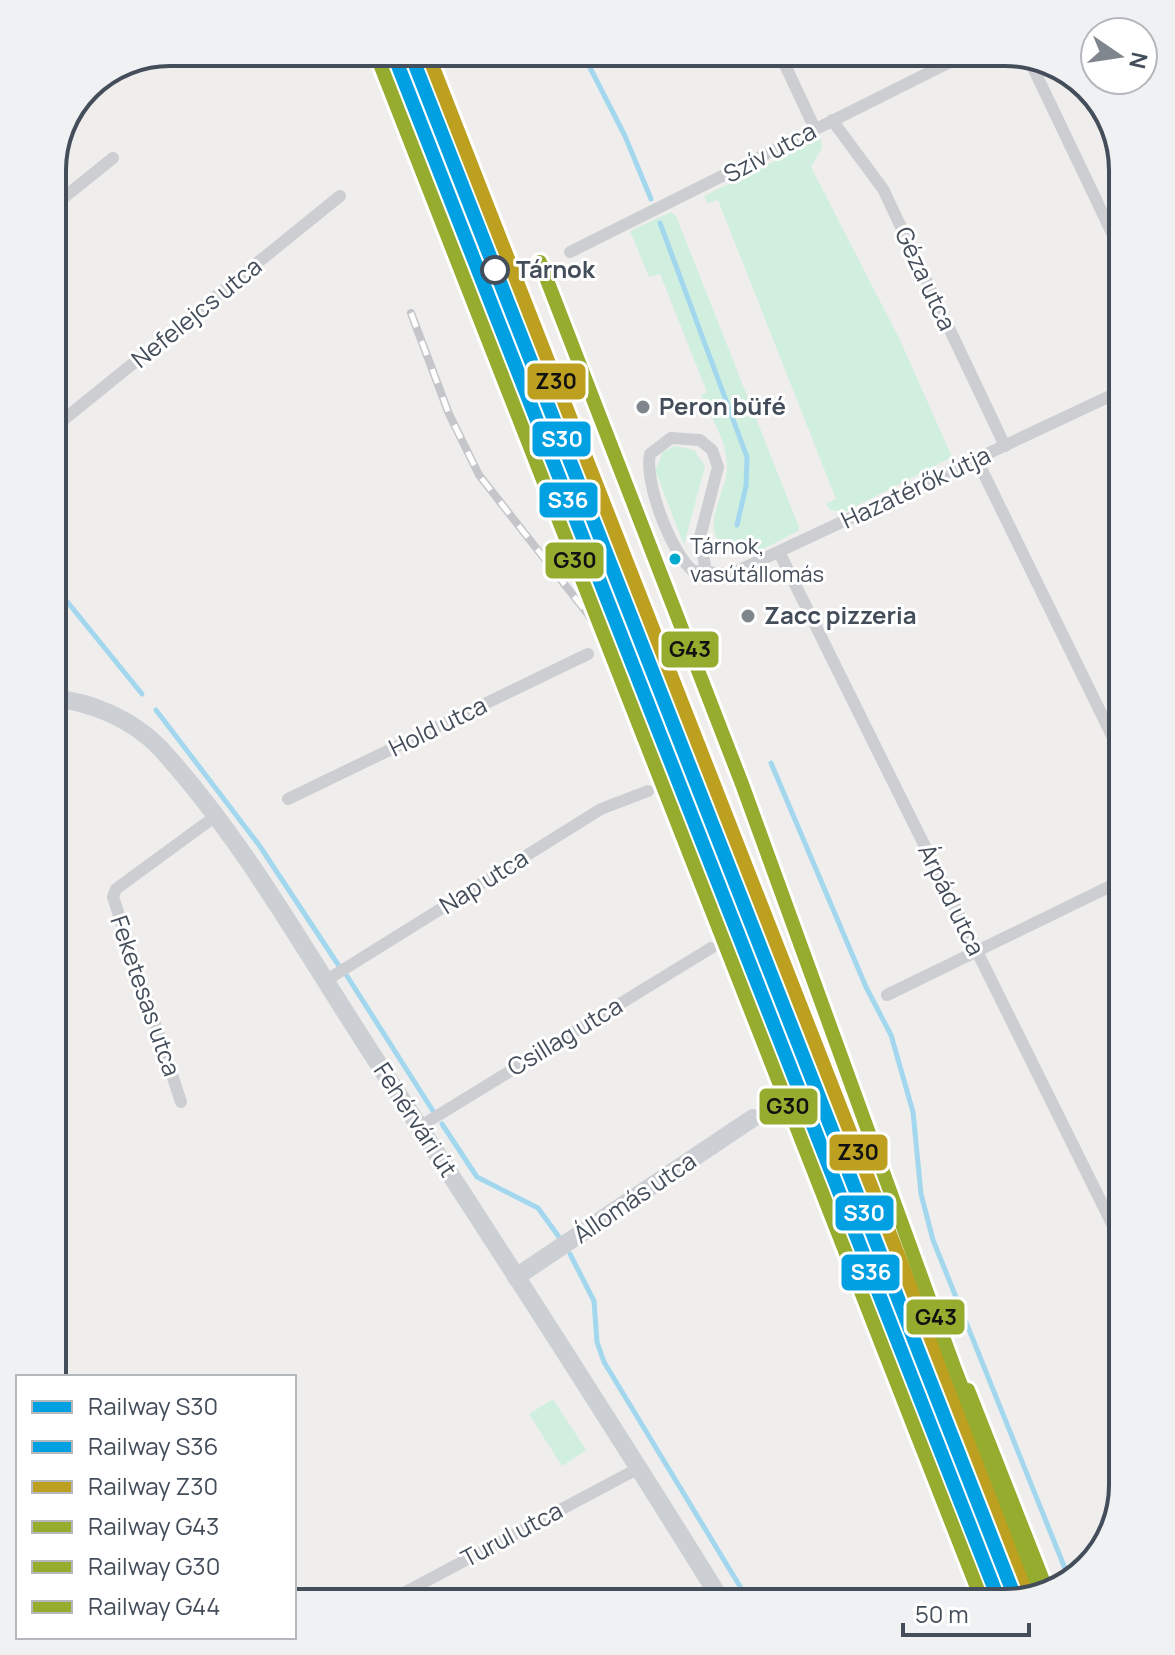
<svg xmlns="http://www.w3.org/2000/svg" width="1175" height="1655" font-family="Manrope,sans-serif">
  <rect width="100%" height="100%" fill="#efeeed"/>
  <!-- green -->
  <g fill="#d1efdf">
    <path d="M821,138L822,148L811,167L900,340L952,457L845,512L831,510L826,504L836,499L718,200L707,203L704,196Z"/>
    <path d="M671,212L676,216L799,527L798,531C776,541 740,569 720,543C714,536 713,528 714,520C716,501 727,485 727,465C727,442 711,417 701,395L707,392L660,274L649,277L630,231Z"/>
    <path d="M675,446L694,450L705,466L684,545L655,470L663,452Z"/>
    <path d="M553,1399L586,1450L562,1466L529,1414Z"/>
  </g>
  <g fill="none" stroke-linecap="round" stroke-linejoin="round">
    <!-- stream -->
    <g stroke="#a3d7ee" stroke-width="5">
      <path d="M582,52L625,136L651,199"/>
      <path d="M660,223L747,457L746,486L737,525"/>
      <path d="M52,583L142,694"/>
      <path d="M156,710L259,845L339,966"/>
      <path d="M771,763L866,987L891,1035L913,1112L921,1194L933,1240L1070,1581"/>
      <path d="M347,976L433,1111"/>
      <path d="M442,1124L477,1177L538,1208L559,1237"/>
      <path d="M570,1254L594,1301L597,1342L604,1362L750,1603"/>
    </g>
    <!-- street -->
    <g stroke="#ccced1" stroke-width="12">
      <path d="M779,52L815,129"/>
      <path d="M1028,57L1123,256"/>
      <path d="M832,120L883,189L1005,446"/>
      <path d="M52,207L113,158"/>
      <path d="M570,252L970,52"/>
      <path d="M52,429L340,196"/>
      <path d="M977,460L1123,758"/>
      <path d="M780,554L1123,1246"/>
      <path d="M706,572L700,537L718,467L712,450L700,440L671,438L650,454C644,482 671,553 693,571L731,574L1123,390"/>
      <path d="M288,799L588,654"/>
      <path d="M325,981L601,809L648,791"/>
      <path d="M887,995L1123,880"/>
      <path d="M181,1102L113,897L116,889L213,818"/>
      <path d="M419,1127L711,948"/>
      <path d="M385,1603L639,1468"/>
    </g>
    <!-- secondary -->
    <g stroke="#cccfd3" stroke-width="18">
      <path d="M52,698C92,702 132,719 160,748C244,840 306,953 374,1057C492,1238 609,1419 723,1603"/>
      <path d="M516,1277L753,1118"/>
    </g>
    <defs>
      <g id="rail">
        <path d="M411,313L449,414L479,475L587,613L617,662L645,724"/>
        <path d="M666,775L787,1083L884,1357L982,1603"/>
        <path d="M875,1302L904,1363L998,1603"/>
      </g>
    </defs>
    <!-- rail casing -->
    <use href="#rail" stroke="#c4c6c9" stroke-width="8"/>
    <!-- rail -->
    <use href="#rail" stroke="#fff" stroke-width="5" stroke-dasharray="15" stroke-linecap="butt"/>
    <defs>
      <path id="rail-1" d="M410,52L1016,1600"/>
      <path id="rail-2" d="M395,58L1000,1603"/>
      <path id="rail-3" d="M427,52L1031,1594"/>
      <path id="rail-4" d="M540,262L742,784L954,1367L1041,1593"/>
      <path id="rail-5" d="M380,64L983,1603"/>
      <path id="rail-6" d="M968,1390L1046,1588"/>
    </defs>
    <!-- rail-1 casing -->
    <use href="#rail-1" stroke="#fff" stroke-width="20"/>
    <!-- rail-2 casing -->
    <use href="#rail-2" stroke="#fff" stroke-width="20"/>
    <!-- rail-3 casing -->
    <use href="#rail-3" stroke="#fff" stroke-width="20"/>
    <!-- rail-4 casing -->
    <use href="#rail-4" stroke="#fff" stroke-width="20"/>
    <!-- rail-5 casing -->
    <use href="#rail-5" stroke="#fff" stroke-width="20"/>
    <!-- rail-6 casing -->
    <use href="#rail-6" stroke="#fff" stroke-width="20"/>
    <!-- rail-1 -->
    <use href="#rail-1" stroke="#00a0e3" stroke-width="14"/>
    <!-- rail-2 -->
    <use href="#rail-2" stroke="#00a0e3" stroke-width="14"/>
    <!-- rail-3 -->
    <use href="#rail-3" stroke="#bda020" stroke-width="14"/>
    <!-- rail-4 -->
    <use href="#rail-4" stroke="#95ac2e" stroke-width="14"/>
    <!-- rail-5 -->
    <use href="#rail-5" stroke="#95ac2e" stroke-width="14"/>
    <!-- rail-6 -->
    <use href="#rail-6" stroke="#95ac2e" stroke-width="14"/>
  </g>
  <!-- markers -->
  <circle fill="#fff" stroke="#444e5b" stroke-width="4" cx="495" cy="270" r="13"/>
  <g fill="#80868e" stroke="#fff" stroke-width="3">
    <circle cx="643" cy="407" r="8"/>
    <circle cx="748" cy="616" r="8"/>
  </g>
  <circle fill="#00a9ce" stroke="#fff" stroke-width="3" cx="675" cy="559" r="7"/>
  <g text-anchor="middle" stroke-width="6" stroke-linejoin="round" paint-order="stroke">
    <!-- bus labels -->
    <g font-size="22" fill="#444e5b" stroke="#fff" text-anchor="start">
      <text x="690" y="554">Tárnok,<tspan x="690" dy="28">vasútállomás</tspan></text>
    </g>
    <!-- street labels -->
    <g font-size="24" fill="#444e5b" stroke="#fff">
      <text transform="translate(770 153) rotate(-28)" y="8">Szív utca</text>
      <text transform="translate(925 279) rotate(65)" y="8">Géza utca</text>
      <text transform="translate(197 313) rotate(-39)" y="8">Nefelejcs utca</text>
      <text transform="translate(916 488) rotate(-25)" y="8">Hazatérők útja</text>
      <text transform="translate(438 727) rotate(-26)" y="8">Hold utca</text>
      <text transform="translate(484 882) rotate(-32)" y="8">Nap utca</text>
      <text transform="translate(951 900) rotate(64)" y="8">Árpád utca</text>
      <text transform="translate(145 996) rotate(71)" y="8">Feketesas utca</text>
      <text transform="translate(565 1037) rotate(-31)" y="8">Csillag utca</text>
      <text transform="translate(415 1120) rotate(57)" y="8">Fehérvári út</text>
      <text transform="translate(635 1198) rotate(-34)" y="8">Állomás utca</text>
      <text transform="translate(512 1535) rotate(-28)" y="8">Turul utca</text>
    </g>
    <!-- stop labels -->
    <g font-size="24" font-weight="bold" fill="#444e5b" stroke="#fff" text-anchor="start">
      <text x="516" y="278">Tárnok</text>
    </g>
    <!-- poi labels -->
    <g font-size="24" font-weight="bold" fill="#444e5b" stroke="#fff" text-anchor="start">
      <text x="659" y="415">Peron büfé</text>
      <text x="764" y="624">Zacc pizzeria</text>
    </g>
  </g>
  <!-- crop -->
  <path d="M0 0H1175V1655H0ZM170 66H1005A104 104 0 0 1 1109 170V1485A104 104 0 0 1 1005 1589H170A104 104 0 0 1 66 1485V170A104 104 0 0 1 170 66Z" fill="#f0f1f2" fill-rule="evenodd"/>
  <path fill="none" stroke="#444e5b" stroke-width="4" d="M170 66H1005A104 104 0 0 1 1109 170V1485A104 104 0 0 1 1005 1589H170A104 104 0 0 1 66 1485V170A104 104 0 0 1 170 66Z"/>
  <g stroke="#fff" stroke-width="3">
    <rect x="526" y="362" width="61" height="39" rx="8" fill="#bda020"/>
    <rect x="531" y="420" width="61" height="38" rx="8" fill="#00a0e3"/>
    <rect x="538" y="481" width="61" height="38" rx="8" fill="#00a0e3"/>
    <rect x="544" y="541" width="61" height="39" rx="8" fill="#95ac2e"/>
    <rect x="660" y="630" width="60" height="39" rx="8" fill="#95ac2e"/>
    <rect x="758" y="1087" width="61" height="39" rx="8" fill="#95ac2e"/>
    <rect x="828" y="1133" width="61" height="39" rx="8" fill="#bda020"/>
    <rect x="834" y="1194" width="61" height="38" rx="8" fill="#00a0e3"/>
    <rect x="840" y="1253" width="61" height="39" rx="8" fill="#00a0e3"/>
    <rect x="905" y="1298" width="61" height="38" rx="8" fill="#95ac2e"/>
  </g>
  <g font-size="22" text-anchor="middle" font-weight="bold" fill="#fff">
    <text x="562" y="447">S30</text>
    <text x="568" y="508">S36</text>
    <text x="864" y="1221">S30</text>
    <text x="871" y="1280">S36</text>
  </g>
  <g font-size="22" text-anchor="middle" font-weight="bold" fill="#111">
    <text x="556" y="389">Z30</text>
    <text x="575" y="568">G30</text>
    <text x="690" y="657">G43</text>
    <text x="788" y="1114">G30</text>
    <text x="858" y="1160">Z30</text>
    <text x="936" y="1325">G43</text>
  </g>
  <!-- legend -->
  <rect x="16" y="1375" width="280" height="264" fill="#ffffff" stroke="#b4b8bd" stroke-width="2"/>
  <rect x="32" y="1401" width="40" height="12" fill="#00a0e3" stroke="#b4b8bd" stroke-width="2"/>
  <text x="88" y="1415" font-size="24" fill="#444e5b">Railway S30</text>
  <rect x="32" y="1441" width="40" height="12" fill="#00a0e3" stroke="#b4b8bd" stroke-width="2"/>
  <text x="88" y="1455" font-size="24" fill="#444e5b">Railway S36</text>
  <rect x="32" y="1481" width="40" height="12" fill="#bda020" stroke="#b4b8bd" stroke-width="2"/>
  <text x="88" y="1495" font-size="24" fill="#444e5b">Railway Z30</text>
  <rect x="32" y="1521" width="40" height="12" fill="#95ac2e" stroke="#b4b8bd" stroke-width="2"/>
  <text x="88" y="1535" font-size="24" fill="#444e5b">Railway G43</text>
  <rect x="32" y="1561" width="40" height="12" fill="#95ac2e" stroke="#b4b8bd" stroke-width="2"/>
  <text x="88" y="1575" font-size="24" fill="#444e5b">Railway G30</text>
  <rect x="32" y="1601" width="40" height="12" fill="#95ac2e" stroke="#b4b8bd" stroke-width="2"/>
  <text x="88" y="1615" font-size="24" fill="#444e5b">Railway G44</text>
  <!-- north arrow -->
  <g transform="translate(1119 56) rotate(103)"><circle r="38" fill="#ffffff" stroke="#b4b8bd" stroke-width="2"/>
  <path d="M0-6L14 30L0 20L-14 30Z" fill="#80868e"/>
  <text y="-12" font-size="22" font-weight="bold" text-anchor="middle" fill="#444e5b">N</text>
  </g>
  <!-- scale -->
  <path d="M903 1623v12h126v-12" fill="none" stroke="#444e5b" stroke-width="4"/>
  <text x="915" y="1623" font-size="24" fill="#444e5b" stroke="#ffffff" stroke-width="6" paint-order="stroke">50 m</text>
</svg>
